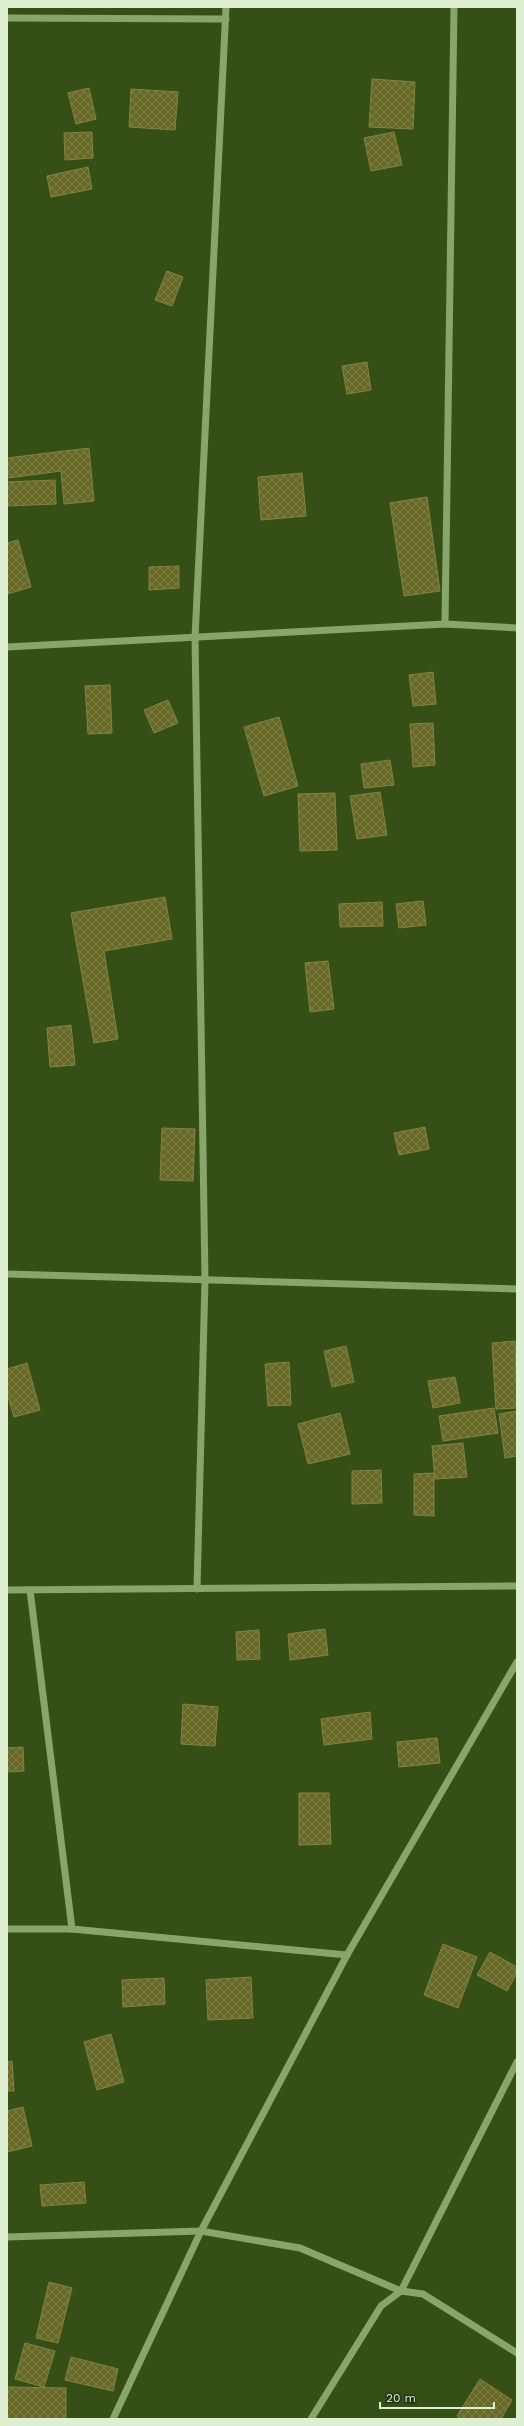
<svg xmlns="http://www.w3.org/2000/svg" width="524" height="2426" font-family="'Work Sans',sans-serif">
  <defs>
    <pattern id="building-cross-hatch" width="8" height="8" patternUnits="userSpaceOnUse"><rect width="8" height="8" fill="#686927"/><path d="M0 0l8 8M0 8l8-8" fill="none" stroke="#7d7f45"/></pattern>
  </defs>
  <rect width="100%" height="100%" fill="#364f17"/>
  <!-- building -->
  <g fill="url(#building-cross-hatch)" stroke="#828443">
    <path d="M372,79L415,82L413,129L369,127Z"/>
    <path d="M89,88L96,119L76,124L68,93Z"/>
    <path d="M131,89L178,92L175,130L129,127Z"/>
    <path d="M92,132L93,158L65,160L64,133Z"/>
    <path d="M394,132L402,165L371,171L364,138Z"/>
    <path d="M88,167L92,189L51,197L47,176Z"/>
    <path d="M167,271L183,277L172,306L155,300Z"/>
    <path d="M367,362L371,390L347,394L342,366Z"/>
    <path d="M89,448L94,501L64,504L61,471L8,478L7,458Z"/>
    <path d="M302,473L306,516L261,520L258,477Z"/>
    <path d="M55,480L56,504L7,506V482Z"/>
    <path d="M427,497L440,591L404,596L390,503Z"/>
    <path d="M18,540L31,587L7,594V543Z"/>
    <path d="M179,566V588L149,590V567Z"/>
    <path d="M433,672L436,704L413,706L409,675Z"/>
    <path d="M110,685L112,733L88,734L85,686Z"/>
    <path d="M168,700L178,723L154,733L144,710Z"/>
    <path d="M279,717L298,786L264,796L244,727Z"/>
    <path d="M433,723L435,765L413,767L410,724Z"/>
    <path d="M390,760L394,785L364,788L361,764Z"/>
    <path d="M380,792L387,835L357,839L350,796Z"/>
    <path d="M335,793L337,850L300,851L298,794Z"/>
    <path d="M165,897L172,939L104,951L118,1039L94,1043L71,913Z"/>
    <path d="M423,901L426,925L399,928L396,904Z"/>
    <path d="M382,902L383,926L340,927L339,904Z"/>
    <path d="M328,961L334,1009L310,1012L305,963Z"/>
    <path d="M71,1025L75,1065L50,1067L47,1028Z"/>
    <path d="M425,1127L429,1149L399,1155L394,1133Z"/>
    <path d="M162,1128L195,1129L193,1181L160,1180Z"/>
    <path d="M515,1341L517,1408L496,1409L492,1343Z"/>
    <path d="M346,1346L354,1382L332,1387L324,1351Z"/>
    <path d="M289,1362L291,1405L268,1406L265,1364Z"/>
    <path d="M27,1363L40,1410L14,1417L7,1393V1369Z"/>
    <path d="M455,1377L460,1403L433,1408L428,1381Z"/>
    <path d="M494,1408L498,1433L443,1441L439,1416Z"/>
    <path d="M517,1411V1456L505,1458L499,1414Z"/>
    <path d="M340,1413L350,1454L308,1464L298,1424Z"/>
    <path d="M463,1443L467,1477L435,1479L432,1446Z"/>
    <path d="M381,1470L382,1503L352,1504V1471Z"/>
    <path d="M434,1473V1516L414,1515V1474Z"/>
    <path d="M325,1629L328,1655L290,1660L288,1634Z"/>
    <path d="M259,1630L260,1659L237,1660L236,1632Z"/>
    <path d="M183,1704L218,1707L215,1746L181,1744Z"/>
    <path d="M370,1712L372,1739L324,1745L321,1719Z"/>
    <path d="M437,1738L440,1763L399,1767L397,1742Z"/>
    <path d="M23,1747L24,1771L7,1772V1748Z"/>
    <path d="M299,1793H329L331,1844L299,1845Z"/>
    <path d="M443,1944L477,1957L458,2008L424,1995Z"/>
    <path d="M490,1952L517,1967V1973L507,1991L477,1975Z"/>
    <path d="M251,1977L253,2018L208,2020L206,1980Z"/>
    <path d="M164,1978L165,2004L123,2007L122,1980Z"/>
    <path d="M111,2034L124,2082L97,2090L84,2042Z"/>
    <path d="M12,2061L14,2091H7V2062Z"/>
    <path d="M23,2107L32,2146L7,2152V2111Z"/>
    <path d="M84,2182L86,2203L42,2206L40,2185Z"/>
    <path d="M49,2282L72,2288L58,2343L36,2338Z"/>
    <path d="M25,2343L55,2351L44,2387L15,2379Z"/>
    <path d="M71,2357L118,2369L113,2391L65,2380Z"/>
    <path d="M480,2379L512,2400L501,2419H462L457,2416Z"/>
    <path d="M7,2387L66,2388V2419H7Z"/>
  </g>
  <g fill="none" stroke-linecap="round" stroke-linejoin="round">
    <!-- minor -->
    <g stroke="#88a56b" stroke-width="7">
      <path d="M7,18L226,19"/>
      <path d="M445,624L454,7"/>
      <path d="M7,647L445,624L517,628"/>
      <path d="M7,1274L517,1289"/>
      <path d="M197,1589L205,1280L195,637L226,7"/>
      <path d="M7,1590L517,1586"/>
      <path d="M30,1590L72,1929"/>
      <path d="M7,1929H72L347,1955"/>
      <path d="M7,2237L201,2231L300,2248L401,2291L423,2294L517,2353"/>
      <path d="M113,2419L201,2231L347,1955L517,1662"/>
      <path d="M311,2419L381,2306L401,2291L517,2062"/>
    </g>
  </g>
  <!-- border -->
  <rect width="524" height="2426" fill="none" stroke="#dfefd1" stroke-width="16"/>
  <!-- scale -->
  <path d="M380 2402v6h114v-6" fill="none" stroke="#dfefd1" stroke-width="2"/>
  <text x="386" y="2402" font-size="12" fill="#dfefd1" stroke="#253119" stroke-width="3" paint-order="stroke">20 m</text>
</svg>
